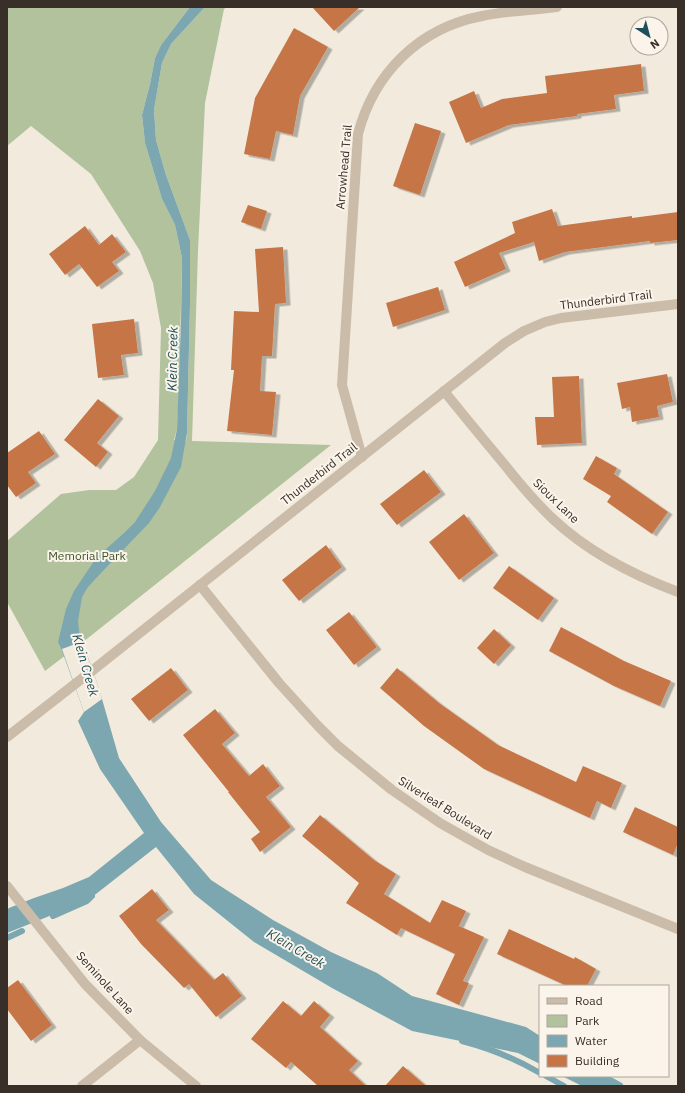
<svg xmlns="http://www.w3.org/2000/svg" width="685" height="1093" font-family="'IBM Plex Sans',sans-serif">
  <defs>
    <filter id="shadow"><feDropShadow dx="4.5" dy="2.5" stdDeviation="0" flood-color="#0004"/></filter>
  </defs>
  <rect width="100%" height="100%" fill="#f2ebdd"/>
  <!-- green -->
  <path fill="#b1c29d" d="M7,7H190L161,45L155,58L150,84L142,115L145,143L162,199L175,225L182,258L179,390L177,429L174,440L186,441L187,433L190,305V240L166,175L156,140L154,110L162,63L171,44L205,7H227L224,9L205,103L198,251L192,441L331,445L83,642L45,671L7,602V541L61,494L89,490H116L134,477L158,440L161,328L153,283L140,251L91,174L31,126L7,146Z"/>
  <!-- water -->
  <g fill="#7ca7b0">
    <path d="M190,7H205L171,44L162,63L154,110L156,140L166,175L190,240V305L187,433L181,467L160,507L149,523L100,574L88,587L82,597L78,621L80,638L93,670L102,699L119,758L161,822L211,880L273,920L331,952L377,973L412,996L526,1027L540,1036V1064L518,1053L412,1031L332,988L254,942L194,894L156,847L87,901L7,933V910L9,908L34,898L63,888L89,877L144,833L100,769L78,721L84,712L61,648L58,642L66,609L74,591L96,558L124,533L135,522L155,491L171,458L177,429L181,321L182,258L175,225L162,199L145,143L142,115L150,84L155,58L161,45Z"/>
    <path d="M562,1076H609L622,1083L624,1086H582Z"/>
  </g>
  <!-- pier -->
  <path fill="#f2ebdd" d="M81,642L93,670L102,699L84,712L62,649Z"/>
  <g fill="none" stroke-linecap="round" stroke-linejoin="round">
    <!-- stream -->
    <g stroke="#7ca7b0" stroke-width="6">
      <path d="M53,916L87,901L92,896"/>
      <path d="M7,938L22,931"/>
      <path d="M462,1041C489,1048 516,1059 540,1073"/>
      <path d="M546,1076L564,1086"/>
    </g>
  </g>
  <!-- building -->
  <g fill="#c67547" filter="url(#shadow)">
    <path d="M312,7H360L334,31Z"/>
    <path d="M294,28L328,47L300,96L293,135L276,131L270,159L244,154L255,98Z"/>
    <path d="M641,64L644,91L614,95L616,109L577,114V116L509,125L466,143L449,102L474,91L481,108L502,99L547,93L545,76Z"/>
    <path d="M415,123L441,131L420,195L393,186Z"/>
    <path d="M248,205L267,211L261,229L241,222Z"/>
    <path d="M552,209L558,226L632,216V218L678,212V240L650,243V241L565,252L539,261L534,242L499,253L506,269L465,287L454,262L515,233L512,222Z"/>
    <path d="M85,226L99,245L112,234L126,252L112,262L119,271L97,287L79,264L65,275L49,254Z"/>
    <path d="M283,247L286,303L275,304L272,356H262L260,391L276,392L272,435L227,431L234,370H231L234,311L259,312L255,249Z"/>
    <path d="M438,287L445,310L393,327L386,303Z"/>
    <path d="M134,319L138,353L121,355L124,375L98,378L92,324Z"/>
    <path d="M667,374L673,402L657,406L659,417L632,422L630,407L622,409L617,383Z"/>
    <path d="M579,376L582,443L537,445L535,417H554L552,377Z"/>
    <path d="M98,399L119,416L97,443L108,452L96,467L64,440Z"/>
    <path d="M39,431L55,454L28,472L36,483L16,497L7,485V453Z"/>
    <path d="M596,456L617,468L614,474L668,512L652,534L607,502L611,496L583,479Z"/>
    <path d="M424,470L441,492L397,525L380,504Z"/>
    <path d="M464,514L494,553L459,580L429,542Z"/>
    <path d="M326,545L342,567L299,601L282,580Z"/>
    <path d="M509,566L554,598L538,620L493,588Z"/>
    <path d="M349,612L377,647L354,665L326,630Z"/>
    <path d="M561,627L624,661L671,681L660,706L614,686L549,651Z"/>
    <path d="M494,629L511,645L494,664L477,648Z"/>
    <path d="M171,668L188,690L149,721L131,699Z"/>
    <path d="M397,668L439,703L498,745L576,782L583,766L622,783L611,808L597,801L590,818L484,769L424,726L380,688Z"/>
    <path d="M215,709L235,733L222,744L249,776L263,764L280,786L266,797L291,827L260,852L251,839L260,832L228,792H229L183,735Z"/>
    <path d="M635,807L678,827V843L673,855L623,832Z"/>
    <path d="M320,815L374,860L396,874L384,894L430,923L442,900L466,911L459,926L484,937L463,981L469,983L459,1005L436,994L455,954L401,928L397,935L346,903L359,883L302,836Z"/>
    <path d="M152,889L169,910L156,920L214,980L223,973L242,996L216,1017L189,984L184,988L141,944L119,916Z"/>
    <path d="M509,929L574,959L575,957L596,969L587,986H567L497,954Z"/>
    <path d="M18,980L52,1025L31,1041L7,1009V988Z"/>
    <path d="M283,1001L301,1016L314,1001L330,1015L320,1027L358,1061L349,1070L366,1086H318L291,1062L286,1068L251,1039Z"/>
    <path d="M403,1066L426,1086H385Z"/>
  </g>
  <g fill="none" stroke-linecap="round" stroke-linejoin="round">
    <!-- minor -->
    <g stroke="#cbbca9" stroke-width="10">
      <path d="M444,391C464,416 484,440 504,464C519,483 535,502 553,519C588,552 633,575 678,592"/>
      <path d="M362,457L342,385L358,134C374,73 419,28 482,16C506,11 533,10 557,7"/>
      <path d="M200,585L279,683L318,726L338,746L392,790L440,823L488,850L525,867L678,929"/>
      <path d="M7,737L93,670L505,343L524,331L545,322L561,318L678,304"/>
      <path d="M7,886L85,984L140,1040L196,1086"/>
      <path d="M82,1086L140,1040"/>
    </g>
  </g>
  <g text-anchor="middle" stroke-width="4" stroke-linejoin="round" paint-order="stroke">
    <!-- street labels -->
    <g font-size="12" fill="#382f29" stroke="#faf4ea">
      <text transform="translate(344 167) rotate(-85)" y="4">Arrowhead Trail</text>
      <text transform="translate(606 300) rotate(-7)" y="4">Thunderbird Trail</text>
      <text transform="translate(319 474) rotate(-38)" y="4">Thunderbird Trail</text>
      <text transform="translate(556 501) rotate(44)" y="4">Sioux Lane</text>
      <text transform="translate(445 808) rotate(32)" y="4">Silverleaf Boulevard</text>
      <text transform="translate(105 983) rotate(48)" y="4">Seminole Lane</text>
    </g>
    <!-- park labels -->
    <g font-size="12" fill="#42562c" stroke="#faf4ea">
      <text x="87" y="560">Memorial Park</text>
    </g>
    <!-- water labels -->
    <g font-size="13" font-style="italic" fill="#1e4f5a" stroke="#faf4ea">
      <text transform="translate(172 359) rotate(-89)" y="5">Klein Creek</text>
      <text transform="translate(86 665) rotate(74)" y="5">Klein Creek</text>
      <text transform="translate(296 948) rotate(30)" y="5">Klein Creek</text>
    </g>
  </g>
  <!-- border -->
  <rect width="685" height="1093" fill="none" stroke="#382f29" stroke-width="16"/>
  <!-- legend -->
  <rect x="539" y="985" width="130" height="92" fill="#faf4ea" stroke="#aca59d"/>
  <rect x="547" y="998" width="20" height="6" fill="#cbbca9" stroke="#aca59d"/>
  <text x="575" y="1005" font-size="12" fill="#382f29">Road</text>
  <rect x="547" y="1015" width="20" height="12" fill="#b1c29d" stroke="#aca59d"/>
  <text x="575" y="1025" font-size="12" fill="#382f29">Park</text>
  <rect x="547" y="1035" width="20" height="12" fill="#7ca7b0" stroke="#aca59d"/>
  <text x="575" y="1045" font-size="12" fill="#382f29">Water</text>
  <rect x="547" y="1055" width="20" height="12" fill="#c67547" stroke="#aca59d"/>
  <text x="575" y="1065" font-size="12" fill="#382f29">Building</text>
  <!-- north arrow -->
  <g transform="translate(649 36) rotate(144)"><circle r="19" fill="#faf4ea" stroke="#aca59d"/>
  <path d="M0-3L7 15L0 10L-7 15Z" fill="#1e4f5a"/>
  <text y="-6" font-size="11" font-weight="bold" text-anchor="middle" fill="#382f29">N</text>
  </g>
</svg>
